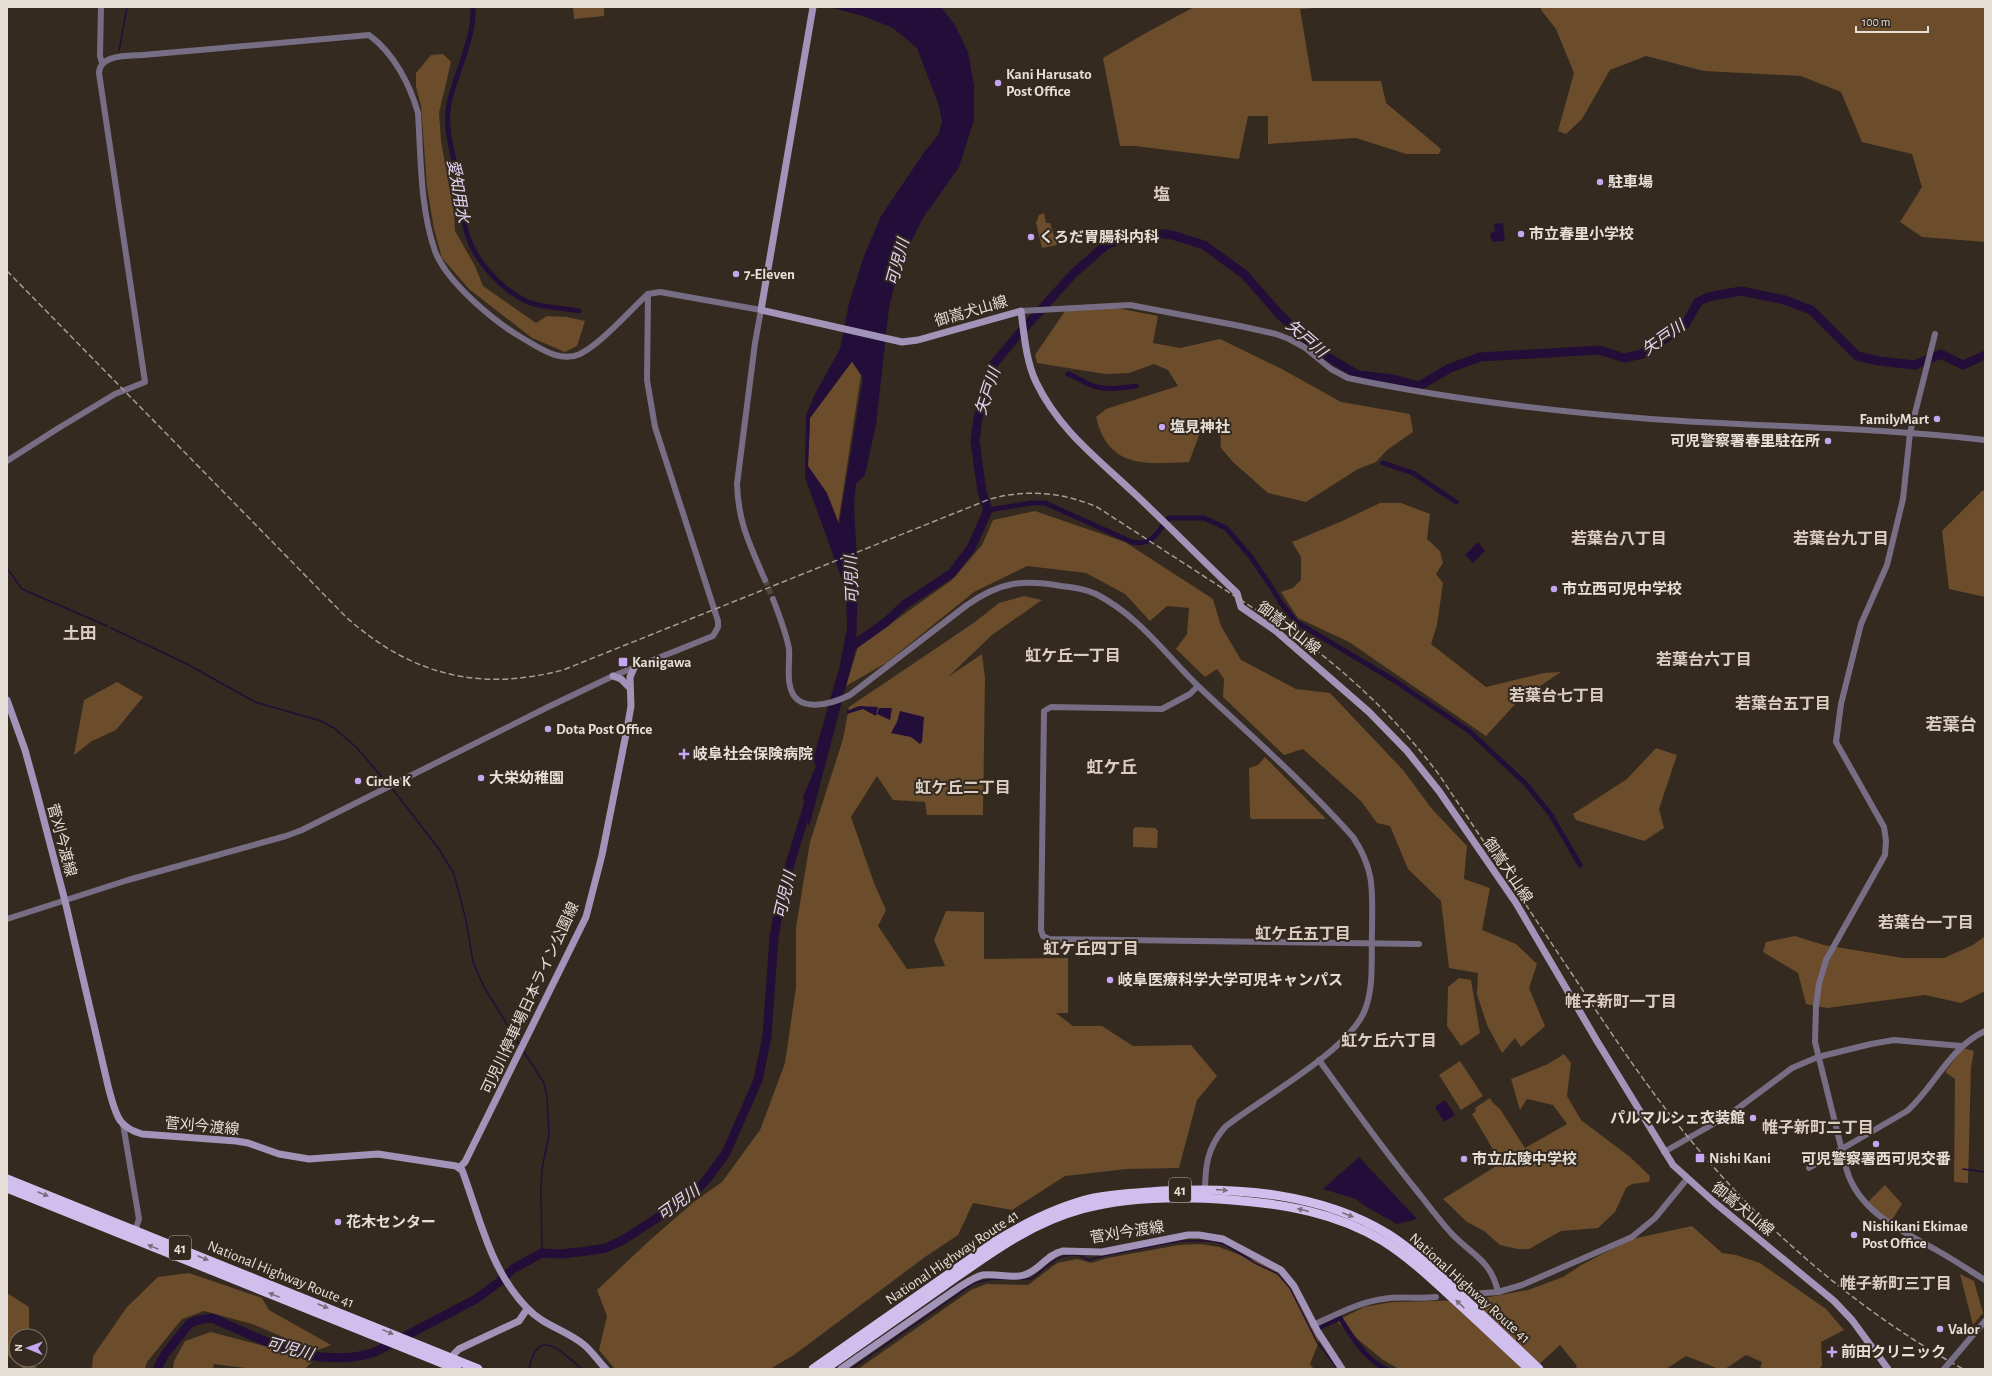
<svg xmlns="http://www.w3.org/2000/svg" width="1992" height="1376" font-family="'Alegreya Sans','Noto Sans JP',sans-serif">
  <rect width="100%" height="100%" fill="#342a1f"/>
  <!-- green -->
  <g fill="#6b4c2b">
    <path d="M573,7H604V16L574,19Z"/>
    <path d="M1194,7H1333L1300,9L1312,81H1381L1386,103L1441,149L1439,154H1406L1356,138L1268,144V116H1248L1239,159L1135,146H1120L1103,58L1144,34Z"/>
    <path d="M1541,7H1985V242L1922,237L1900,222L1922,187L1912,154L1862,142L1841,92L1801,76L1704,71L1646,56L1610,70L1582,119L1566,134L1558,131L1574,73L1556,29L1541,10Z"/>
    <path d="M443,54L451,62L439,113L441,141L454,214L455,231L475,266L483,286L536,323L547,316L567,317L585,321L577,346L565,352L532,338L469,289L442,258L434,229L427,187L421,106L416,87V73L431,55Z"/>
    <path d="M1044,213L1046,223H1050L1057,245L1042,248L1036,223L1039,215Z"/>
    <path d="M1117,308L1158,316L1153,343L1180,348L1220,339L1280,368L1341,402L1410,414L1413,432L1387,450L1376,462L1358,469L1306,502L1268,493L1233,462L1221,448L1220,430L1203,425L1189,462C1146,464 1108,469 1096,417L1106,409L1178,386L1168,370L1154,364L1129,373L1105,374L1037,363L1035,355L1065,311Z"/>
    <path d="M852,362L861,375L838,524L808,466L810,418Z"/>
    <path d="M1985,490V597L1949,589L1942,531L1982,491Z"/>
    <path d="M1380,503H1401L1430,514L1427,539L1440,551L1443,563L1436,574L1443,583L1437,625L1431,644L1486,687L1544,673L1561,672L1518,701L1486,736L1349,642L1298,618L1281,592L1293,588L1301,580V557L1292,542L1340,522Z"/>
    <path d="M1035,511L1125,542L1213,599L1221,626L1241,660L1296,689L1330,693L1403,770L1432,809L1467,846L1464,879L1490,888L1482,930L1516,944L1537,964L1529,988L1545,1026L1521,1047L1515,1038L1502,1053L1487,1025L1477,994L1478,973L1449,968L1441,901L1408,869L1390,826L1377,823L1361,801L1303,749L1284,755L1223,697L1224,679L1217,669L1205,677L1176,649L1187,634L1189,608L1167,606L1150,621L1125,594L1086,573L1027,566L974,592L886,663L846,686L858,647L952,580L982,545L993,520Z"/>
    <path d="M1024,596L1042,600L992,635L948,677L982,654L985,678L983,815H927L925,802L893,800L877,776L851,817L874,883L886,910L878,926L907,969L945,966L934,940L946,911L984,912V959L1068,958V1013H1056L1073,1026H1102L1133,1046L1191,1045L1217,1076L1197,1100L1179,1168L1127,1169L1065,1176L1012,1210L973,1203L958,1235L925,1257L794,1355L770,1369H615L599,1350L607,1316L597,1290L650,1240L695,1201L722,1182L760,1130L785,1063L796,987V927L810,842L843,739L849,707L975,622L999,603Z"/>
    <path d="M117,682L143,697L116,730L92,741L74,755L84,700Z"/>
    <path d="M1656,748L1677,755L1659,809L1664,828L1644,841L1576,820L1573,814L1627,779Z"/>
    <path d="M1265,757L1326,819H1251L1250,816L1249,768L1258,765Z"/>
    <path d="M1135,827L1155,828L1158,831L1157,848L1133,847V830Z"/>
    <path d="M1795,936L1824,945L1903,958H1944L1973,945L1985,936V991L1961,1003L1925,995L1827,1008L1806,1004L1798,973L1763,952L1766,942Z"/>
    <path d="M1459,978L1471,980L1480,1033L1461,1046L1447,1026L1448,987Z"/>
    <path d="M1963,1048L1974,1051L1971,1067L1968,1183L1954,1182L1955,1079L1945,1072Z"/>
    <path d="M1564,1054L1571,1063L1567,1096L1581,1120L1630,1157L1650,1176L1649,1182L1632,1184L1626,1188L1615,1212L1598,1228L1561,1231L1529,1249H1517L1500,1245L1484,1231L1467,1222L1443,1199L1501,1163L1472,1114L1476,1111L1475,1108L1490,1098L1493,1103L1500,1109L1525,1148L1567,1124L1553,1105L1527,1099L1520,1110L1511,1079L1548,1064Z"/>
    <path d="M1460,1061L1483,1096L1461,1110L1439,1075Z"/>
    <path d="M1885,1185L1902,1204L1890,1223L1866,1204Z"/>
    <path d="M1692,1226L1722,1253L1736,1255L1760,1263L1826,1309L1844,1330L1821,1342L1822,1366L1819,1369H1760L1762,1362L1746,1355L1725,1369H1719L1686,1356L1666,1369H1575L1577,1366L1560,1345L1534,1369H1399L1383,1360L1336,1321L1364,1307L1392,1302L1473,1300L1528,1290L1563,1277L1583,1264L1632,1239Z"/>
    <path d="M1200,1244L1219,1247L1281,1270L1321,1337L1310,1364L1314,1369H858L971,1290L986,1284L1028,1285L1057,1263L1077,1259L1091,1263L1107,1258L1179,1245Z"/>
    <path d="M189,1273L262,1298L269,1310L331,1345L316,1351L252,1324L204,1311L182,1319L147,1362L145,1369H92L93,1356L127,1307L158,1277Z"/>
    <path d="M1960,1274L1974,1281L1983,1313L1973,1325Z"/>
    <path d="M7,1293L29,1307V1336H16V1360H29L38,1369H24L7,1355Z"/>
    <path d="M211,1332C245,1341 279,1349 312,1362L305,1369H253L214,1364L213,1369H173L174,1361L185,1341Z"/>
  </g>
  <!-- water -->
  <g fill="#230e39" fill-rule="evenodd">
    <path d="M829,7H941L955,25L968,52L974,86V120L959,167L923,218L899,266L889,308L876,425L865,475L856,484L854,505L858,582L856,648L809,827L803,797L816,766L813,759L840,665L847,628L846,591L805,477L806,415L815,394L840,349L849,303L864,256L881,216L925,151L939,134L942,121L939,106L917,48L893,28L863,16ZM852,361L863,378L839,524L827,493L808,466L810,418Z"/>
    <path d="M1503,223L1505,241L1492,242L1490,233L1495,232L1494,224Z"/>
    <path d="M1478,542L1485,551L1473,563L1465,555Z"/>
    <path d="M859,706L878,707L876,716L863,709L847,714V711Z"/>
    <path d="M879,708H892L890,720L877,714Z"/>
    <path d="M900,711L924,717L922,742L920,744L911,737L891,733L897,722Z"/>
    <path d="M1445,1100L1455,1115L1444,1122L1435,1107Z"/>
    <path d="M1359,1157L1417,1219L1397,1224L1365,1206L1356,1199L1323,1189Z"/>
  </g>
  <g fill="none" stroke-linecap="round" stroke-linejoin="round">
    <!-- stream -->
    <g stroke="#230e39" stroke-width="1.5">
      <path d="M119,51L127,7"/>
      <path d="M7,568L22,589L107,626"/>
      <path d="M111,628L187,664L255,702L321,721L334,728L356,747L388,784"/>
      <path d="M391,787L439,849L454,874L466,920L473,962L484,987L519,1044"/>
      <path d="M524,1052L544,1083L547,1097L549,1135L542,1169L541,1191L542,1253"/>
      <path d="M1963,1169L1985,1172"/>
      <path d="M529,1369C538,1324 562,1353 582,1369"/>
      <path d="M851,1369L974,1283L993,1279H1031C1046,1269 1057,1252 1078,1255C1082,1256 1085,1259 1089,1260L1106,1255L1180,1241H1213L1226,1245L1255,1263L1278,1274L1290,1288L1317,1342L1338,1369"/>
    </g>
    <!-- canal -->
    <g stroke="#230e39" stroke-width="5">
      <path d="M473,7C475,38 455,74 449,104C444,130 454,157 459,182C462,198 462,215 466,230C473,259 501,290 528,302C544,308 563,308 579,311"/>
      <path d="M1068,374C1078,377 1087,385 1097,387C1109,390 1124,388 1136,386"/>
      <path d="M1383,463L1413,473L1456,502"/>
      <path d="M988,510L1032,503H1045L1132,542C1155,546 1156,532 1169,518H1204L1226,528L1251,557L1272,588L1281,603L1296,622L1392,679L1469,731L1526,784L1551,815L1580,865"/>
      <path d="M1320,1327L1340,1318C1350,1334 1367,1362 1386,1369"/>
    </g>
    <!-- river -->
    <g stroke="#230e39" stroke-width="9">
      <path d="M851,647L886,622L904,605L952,573L971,548L988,510L982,492L975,441L978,418L993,365L1017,336L1074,273L1106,245L1130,235L1153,233L1172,235L1204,245L1245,275L1281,316L1323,354L1358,375L1393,379L1419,386L1450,368L1480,357L1599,350L1624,358L1642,354L1685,325L1698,302L1708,297L1741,291L1785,300L1811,310L1857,356L1879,361L1915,365L1941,354L1963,365L1985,355"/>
      <path d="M157,1369L165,1354L189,1324C196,1319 204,1319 212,1318C263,1340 319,1371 375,1352L476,1299L499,1282L513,1269L542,1253L561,1254L587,1251L606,1248L623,1240L668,1211L692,1195L707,1179L726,1153L758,1080L767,1036L774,938L778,914L790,864L809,802"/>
    </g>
    <!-- tertiary-tunnel -->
    <path stroke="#4f453b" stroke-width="6" stroke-dasharray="6 3" stroke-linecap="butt" d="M765,580L773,599"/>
    <!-- tertiary -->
    <g stroke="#776e85" stroke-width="6">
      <path d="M101,7L100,56L102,63"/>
      <path d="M1021,311L1130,305L1240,326L1276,334L1289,339L1304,347L1331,369L1348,378C1447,399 1549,411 1651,419C1762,427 1874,427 1985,440"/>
      <path d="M1935,334L1910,433L1903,499L1887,565L1861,624L1841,704L1836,742L1884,827L1886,841L1885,855L1826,960L1819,984L1816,1006L1815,1042L1847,1171C1860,1213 1903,1231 1938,1251C1954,1260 1969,1270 1985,1280"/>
      <path d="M7,461L57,429L115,394L145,382L99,73C100,54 129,56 143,55L369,35C394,53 410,85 418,113C421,158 420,208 435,251C447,283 496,323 524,339C541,349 561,363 580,354C601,344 630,310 648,294L660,292L761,310L755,343L737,484C738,522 750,545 765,580"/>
      <path d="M773,599C779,615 786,632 789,649C790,661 787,675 790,686C796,715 832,704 850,695L967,605C1000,582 1022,579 1061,586C1073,587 1085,589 1096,594C1139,616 1166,655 1199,687C1251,736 1305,783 1353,837C1376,872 1372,892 1372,932C1371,957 1374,984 1366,1007C1353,1049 1261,1098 1225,1127C1207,1148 1205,1166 1205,1193"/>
      <path d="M1198,686L1190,694L1162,709L1051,707L1044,711L1041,930L1043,936L1049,939L1419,944"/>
      <path d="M7,919L128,880L286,836L302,830L550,706L613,676L713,636L718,627V621L655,427L647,380L648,294"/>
      <path d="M1319,1060C1352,1106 1385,1152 1421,1196C1431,1209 1441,1222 1452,1234C1472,1255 1491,1260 1498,1292"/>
      <path d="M123,1124L139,1219L134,1234"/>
      <path d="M1664,1152L1729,1115L1792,1068L1818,1057L1871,1044L1894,1040L1961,1046"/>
      <path d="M1809,1168L1907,1111C1935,1086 1949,1048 1985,1031"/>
      <path d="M1471,1294L1498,1292L1522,1285L1632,1237L1655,1218L1687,1179"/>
      <path d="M1313,1325C1336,1315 1359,1302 1383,1299C1401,1296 1419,1299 1436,1297"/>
    </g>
    <!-- secondary -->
    <g stroke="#a294b8" stroke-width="7">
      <path d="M813,7L761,310L902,342L918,340L1021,311C1024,334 1026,361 1036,382C1059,430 1097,458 1134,493C1169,526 1202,560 1237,593L1241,607L1276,631L1369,712L1407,751L1439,791L1516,903L1597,1041L1673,1165L1714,1202L1834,1301L1852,1320L1888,1369"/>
      <path d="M613,676L621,679L630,688"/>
      <path d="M7,700L25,750L36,790L65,901L109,1090C116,1114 117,1127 142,1134L236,1141L248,1143L279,1154L309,1159L378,1154L456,1166L462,1170C480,1218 490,1270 527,1308C543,1325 565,1330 583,1344C592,1351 598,1361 606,1369"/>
      <path d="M459,1168L465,1162L586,917L602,855L627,729L631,706L630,677L634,668"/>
      <path d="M452,1364L454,1354L459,1349L519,1321L527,1309"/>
      <path d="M841,1369L958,1288C966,1283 974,1277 983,1275C997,1273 1011,1279 1024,1275C1039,1271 1047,1254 1063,1251L1102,1252L1188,1235H1199L1223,1239L1281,1270L1294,1286L1318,1332L1342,1369"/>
    </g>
    <!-- trunk -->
    <g stroke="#d0beec" stroke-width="9">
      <path d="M7,1179L478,1369"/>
      <path d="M7,1188L457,1369"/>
      <path d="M813,1369L996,1241C1027,1222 1059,1206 1094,1198C1116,1194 1139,1193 1162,1191C1239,1187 1321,1193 1388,1234C1416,1252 1439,1275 1463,1297C1488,1321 1514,1345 1539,1369"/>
      <path d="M825,1369C865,1341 905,1313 945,1285C988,1255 1030,1223 1082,1209C1130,1196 1183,1196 1232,1200C1284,1204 1337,1213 1383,1241C1410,1258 1434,1281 1458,1303C1482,1325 1505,1347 1529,1369"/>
    </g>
    <!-- rail -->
    <path stroke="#a59d94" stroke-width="1.5" stroke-dasharray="6 3" stroke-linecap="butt" d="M7,271L346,617C411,675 479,692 563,670L990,499C1027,489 1061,492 1097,507L1304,641C1356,680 1401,724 1440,776C1486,845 1532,914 1578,983C1613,1036 1648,1089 1688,1137C1764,1230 1858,1311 1963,1369"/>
    <!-- tertiary-bridge -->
    <path stroke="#776e85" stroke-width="6" d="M1944,1369L1985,1321"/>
  </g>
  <!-- one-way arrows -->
  <defs><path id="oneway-solid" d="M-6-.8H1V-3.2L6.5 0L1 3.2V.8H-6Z"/></defs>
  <g fill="#7a6d7b">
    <use href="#oneway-solid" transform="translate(1222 1190) rotate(4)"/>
    <use href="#oneway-solid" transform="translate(43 1194) rotate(22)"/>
    <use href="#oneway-solid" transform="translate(1303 1210) rotate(-167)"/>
    <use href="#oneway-solid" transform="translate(1348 1215) rotate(21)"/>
    <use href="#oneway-solid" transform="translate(153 1247) rotate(-158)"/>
    <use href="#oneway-solid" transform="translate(203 1258) rotate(22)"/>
    <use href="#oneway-solid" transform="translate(274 1295) rotate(-158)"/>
    <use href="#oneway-solid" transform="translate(1460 1304) rotate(-137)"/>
    <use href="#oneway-solid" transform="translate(323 1306) rotate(23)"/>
    <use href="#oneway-solid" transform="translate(388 1332) rotate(22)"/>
  </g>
  <!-- markers -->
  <g fill="#c5a7f1" stroke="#342a1f" stroke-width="1.5">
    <circle cx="998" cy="83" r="4"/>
    <circle cx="1600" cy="182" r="4"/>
    <circle cx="1521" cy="234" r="4"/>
    <circle cx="1031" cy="237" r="4"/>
    <circle cx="736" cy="274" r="4"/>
    <circle cx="1937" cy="419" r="4"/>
    <circle cx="1162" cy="427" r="4"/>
    <circle cx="1828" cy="441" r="4"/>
    <circle cx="1554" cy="589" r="4"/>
    <rect x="618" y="657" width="10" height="10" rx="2"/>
    <circle cx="548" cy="729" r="4"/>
    <path d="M682 748h4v4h4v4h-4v4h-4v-4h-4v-4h4z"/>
    <circle cx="481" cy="778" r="4"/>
    <circle cx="358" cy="781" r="4"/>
    <circle cx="1110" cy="980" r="4"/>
    <circle cx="1753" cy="1118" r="4"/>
    <circle cx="1876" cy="1144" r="4"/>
    <rect x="1695" y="1153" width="10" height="10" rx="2"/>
    <circle cx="1464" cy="1159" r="4"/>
    <circle cx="338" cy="1222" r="4"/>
    <circle cx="1854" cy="1235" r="4"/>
    <circle cx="1940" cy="1329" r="4"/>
    <path d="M1830 1346h4v4h4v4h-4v4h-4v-4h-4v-4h4z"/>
  </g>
  <g text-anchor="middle" stroke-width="4" stroke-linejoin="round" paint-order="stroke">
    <!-- shield labels -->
    <g fill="#342a1f" stroke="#b1a9a0" stroke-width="1">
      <rect x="1169" y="1178" width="22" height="24" rx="3"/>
      <rect x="169" y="1236" width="22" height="24" rx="3"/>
    </g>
    <g font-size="14" font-weight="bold" fill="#e6dfd8">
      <text x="1180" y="1195">41</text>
      <text x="180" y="1253">41</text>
    </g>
    <!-- poi labels -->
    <g font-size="15" font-weight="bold" fill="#e6dfd8" stroke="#342a1f" text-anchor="start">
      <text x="1006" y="79">Kani Harusato<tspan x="1006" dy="17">Post Office</tspan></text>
      <text x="1608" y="187">駐車場</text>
      <text x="1529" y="239">市立春里小学校</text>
      <text x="1039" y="242">くろだ胃腸科内科</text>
      <text x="744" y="279">7-Eleven</text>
      <text x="1929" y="424" text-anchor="end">FamilyMart</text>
      <text x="1170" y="432">塩見神社</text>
      <text x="1820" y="446" text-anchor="end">可児警察署春里駐在所</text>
      <text x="1562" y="594">市立西可児中学校</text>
      <text x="632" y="667">Kanigawa</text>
      <text x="556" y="734">Dota Post Office</text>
      <text x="693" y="759">岐阜社会保険病院</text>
      <text x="489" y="783">大栄幼稚園</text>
      <text x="366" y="786">Circle K</text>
      <text x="1118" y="985">岐阜医療科学大学可児キャンパス</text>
      <text x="1745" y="1123" text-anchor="end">パルマルシェ衣装館</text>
      <text x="1709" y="1163">Nishi Kani</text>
      <text x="1472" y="1164">市立広陵中学校</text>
      <text x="1876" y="1164" text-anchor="middle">可児警察署西可児交番</text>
      <text x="346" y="1227">花木センター</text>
      <text x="1862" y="1231">Nishikani Ekimae<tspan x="1862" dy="17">Post Office</tspan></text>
      <text x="1948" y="1334">Valor</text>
      <text x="1841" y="1357">前田クリニック</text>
    </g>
    <!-- street labels -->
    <g font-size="15" fill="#e6dfd8" stroke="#342a1f">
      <text transform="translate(971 311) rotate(-16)" y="5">御嵩犬山線</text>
      <text transform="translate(1289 628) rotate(38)" y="5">御嵩犬山線</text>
      <text transform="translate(62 840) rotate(75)" y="5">菅刈今渡線</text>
      <text transform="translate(1508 870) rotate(56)" y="5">御嵩犬山線</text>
      <text transform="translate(530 998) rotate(-65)" y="5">可児川停車場日本ライン公園線</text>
      <text transform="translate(202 1126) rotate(5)" y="5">菅刈今渡線</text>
      <text transform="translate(1743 1209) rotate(39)" y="5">御嵩犬山線</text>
      <text transform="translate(1127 1232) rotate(-9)" y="5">菅刈今渡線</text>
      <text transform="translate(952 1257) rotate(-34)" y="5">National Highway Route 41</text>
      <text transform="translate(281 1274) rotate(22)" y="5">National Highway Route 41</text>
      <text transform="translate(1470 1288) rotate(42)" y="5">National Highway Route 41</text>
    </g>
    <!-- water labels -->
    <g font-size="16" font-style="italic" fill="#e3d7f7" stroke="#342a1f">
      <text transform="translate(459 191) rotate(80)" y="6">愛知用水</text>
      <text transform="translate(897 262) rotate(-75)" y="6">可児川</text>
      <text transform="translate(1663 337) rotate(-35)" y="6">矢戸川</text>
      <text transform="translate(1307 338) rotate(41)" y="6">矢戸川</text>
      <text transform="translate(987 391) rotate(-72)" y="6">矢戸川</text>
      <text transform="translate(851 580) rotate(-92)" y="6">可児川</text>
      <text transform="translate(784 895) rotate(-77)" y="6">可児川</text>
      <text transform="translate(678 1202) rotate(-36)" y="6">可児川</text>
      <text transform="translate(290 1348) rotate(15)" y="6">可児川</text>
    </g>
    <!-- neighbourhood labels -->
    <g font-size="16" font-weight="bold" fill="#dbcec0" stroke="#342a1f">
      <text x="1619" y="544">若葉台八丁目</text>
      <text x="1841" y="544">若葉台九丁目</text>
      <text x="1073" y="661">虹ケ丘一丁目</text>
      <text x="1704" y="665">若葉台六丁目</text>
      <text x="1557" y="701">若葉台七丁目</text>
      <text x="1783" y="709">若葉台五丁目</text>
      <text x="963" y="793">虹ケ丘二丁目</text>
      <text x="1926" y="928">若葉台一丁目</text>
      <text x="1303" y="939">虹ケ丘五丁目</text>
      <text x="1091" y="954">虹ケ丘四丁目</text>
      <text x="1621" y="1007">帷子新町一丁目</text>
      <text x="1389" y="1046">虹ケ丘六丁目</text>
      <text x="1818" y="1133">帷子新町二丁目</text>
      <text x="1896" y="1289">帷子新町三丁目</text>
    </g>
    <!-- quarter labels -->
    <g font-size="17" font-weight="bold" fill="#dbcec0" stroke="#342a1f">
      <text x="1162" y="200">塩</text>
      <text x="80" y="639">土田</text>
      <text x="1951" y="730">若葉台</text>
      <text x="1112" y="773">虹ケ丘</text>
    </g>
  </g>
  <!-- border -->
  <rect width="1992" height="1376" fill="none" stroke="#e6dfd8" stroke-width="16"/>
  <!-- north arrow -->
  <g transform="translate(28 1348) rotate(271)"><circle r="19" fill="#342a1f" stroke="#7b7269"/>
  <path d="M0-3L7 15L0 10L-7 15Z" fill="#c5a7f1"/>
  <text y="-6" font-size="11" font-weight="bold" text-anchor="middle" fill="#e6dfd8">N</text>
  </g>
  <!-- scale -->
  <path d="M1856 26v6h72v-6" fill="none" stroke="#e6dfd8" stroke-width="2"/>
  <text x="1862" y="26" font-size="12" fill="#e6dfd8" stroke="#342a1f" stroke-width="3" paint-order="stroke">100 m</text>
</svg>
